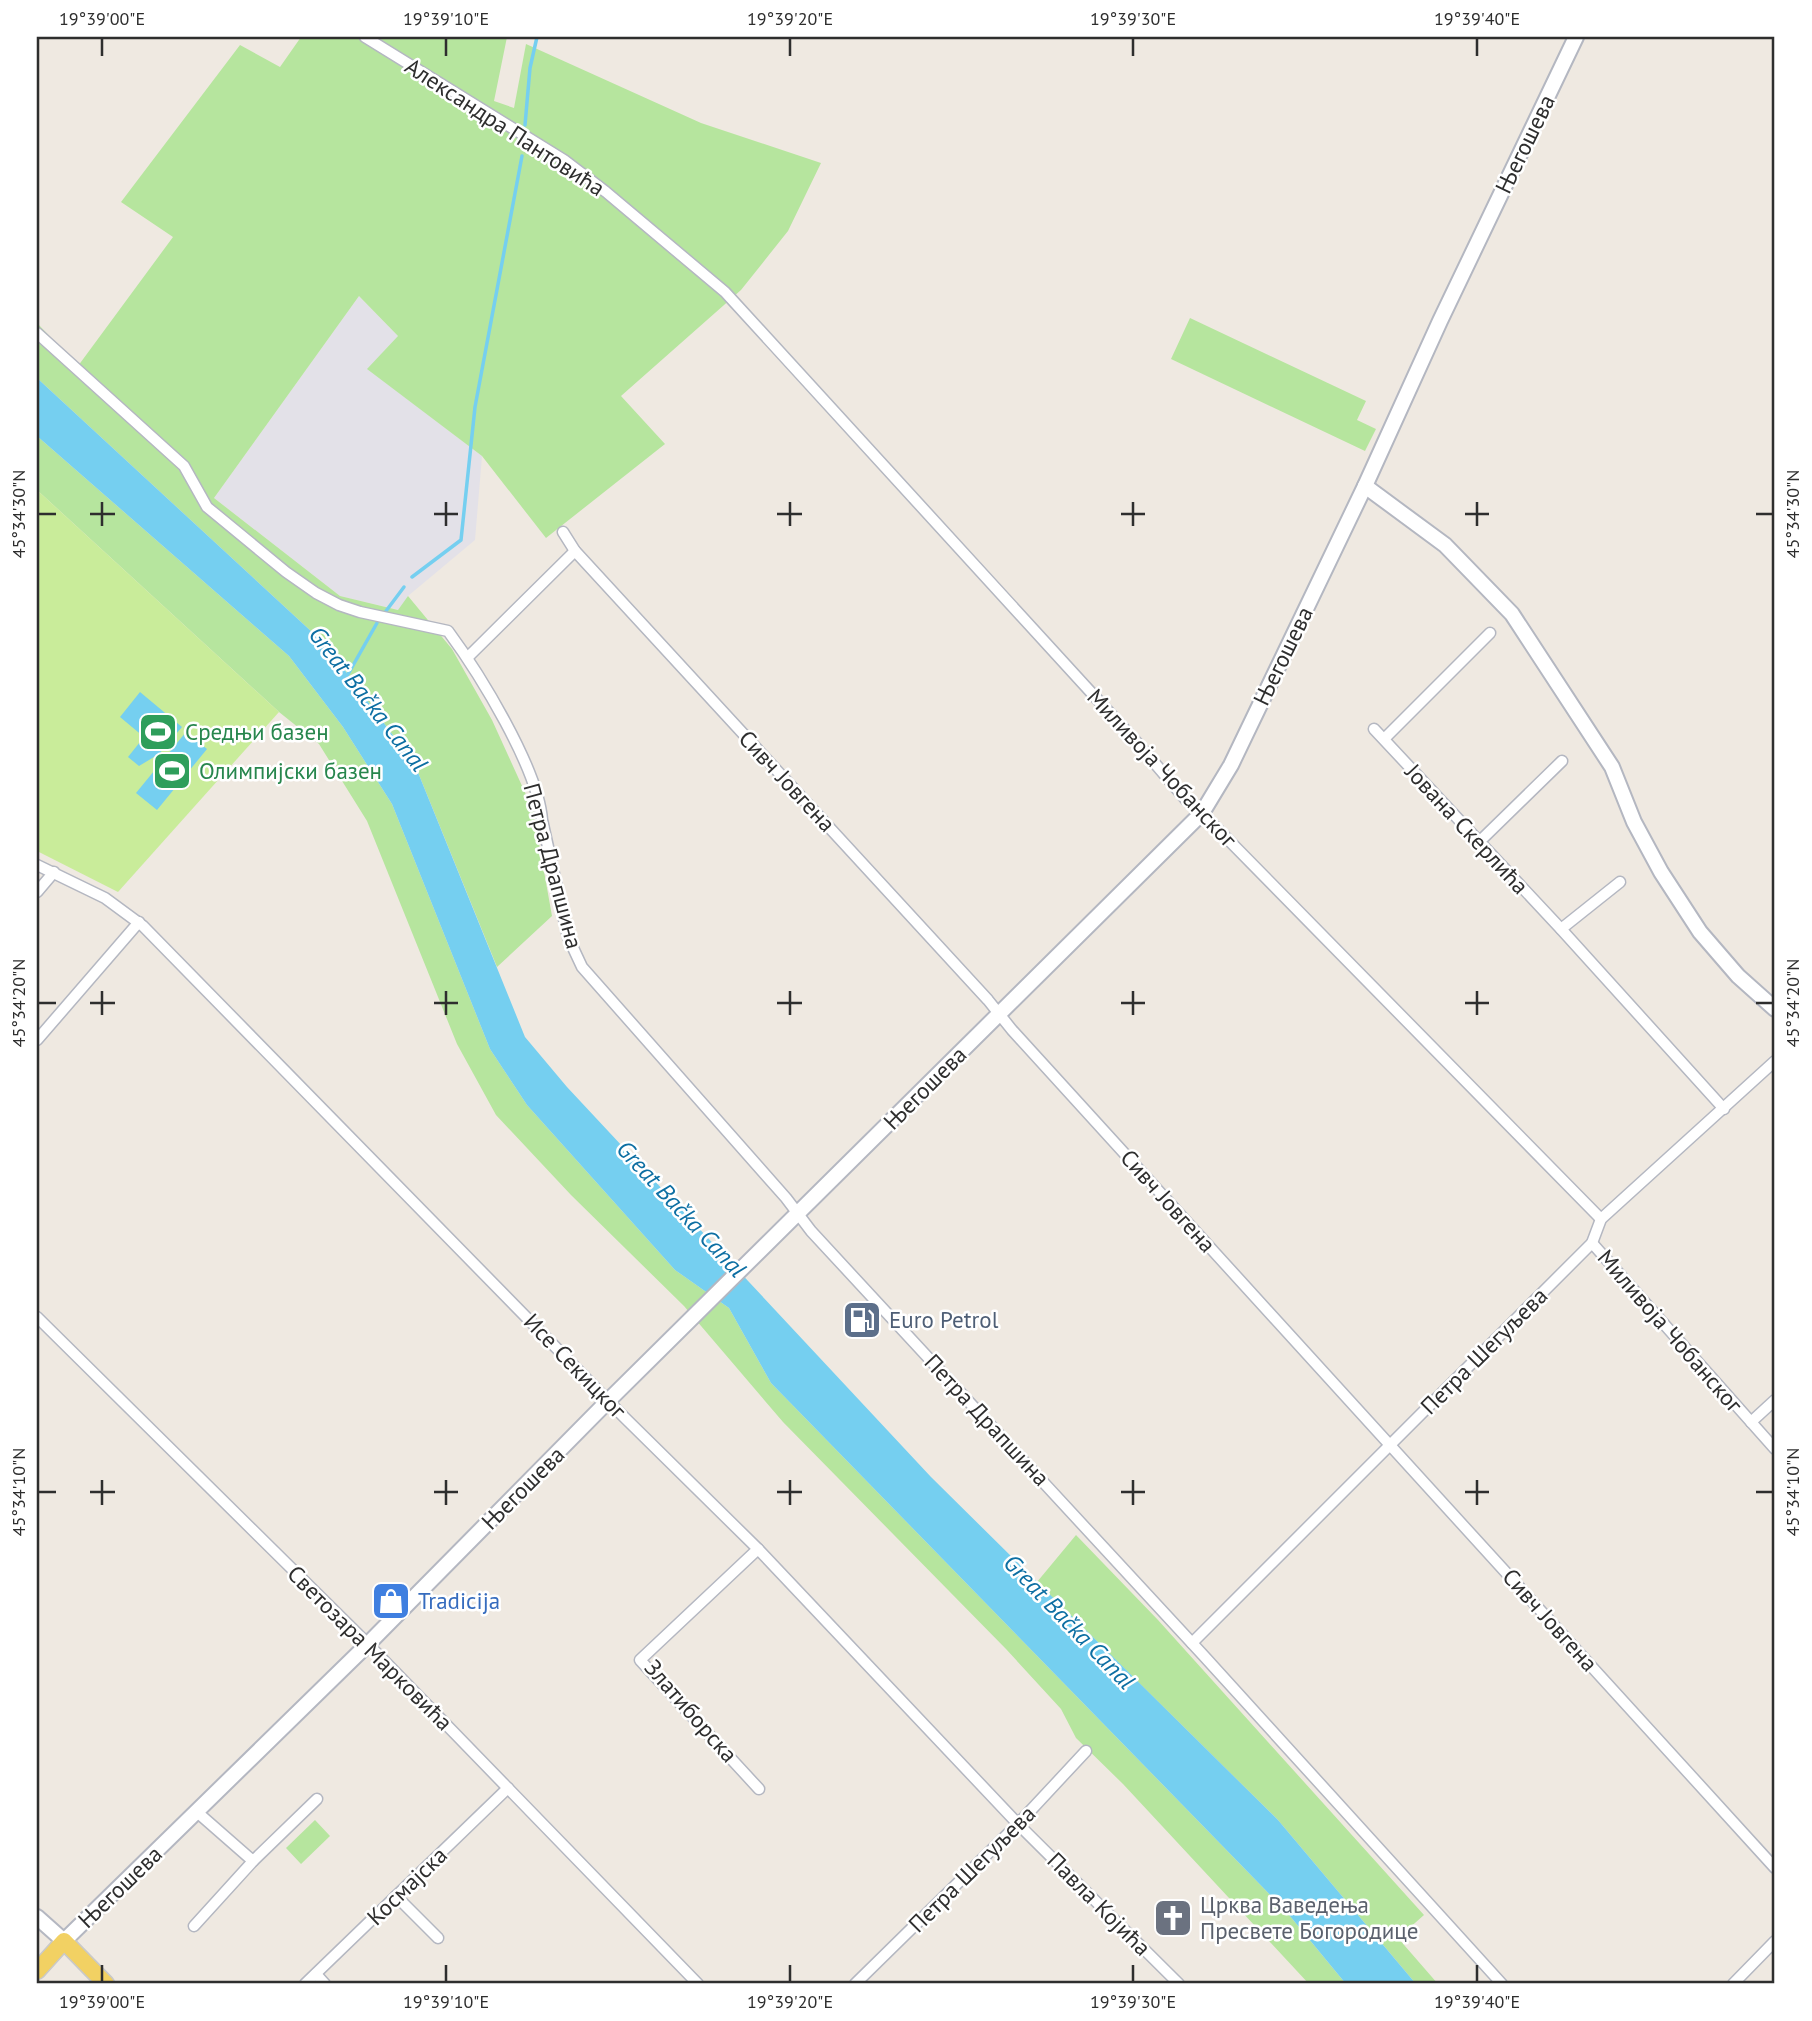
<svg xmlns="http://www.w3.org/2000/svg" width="1812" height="2021" font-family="'PT Sans',sans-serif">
  <rect width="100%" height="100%" fill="#efe9e1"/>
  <!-- industrial -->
  <path fill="#e3e1e8" d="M359,296L398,336L368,369L482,456L475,540L408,596L399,610L340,596L214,498Z"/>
  <!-- green -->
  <g fill="#b6e59e">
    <path d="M301,37H507L494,101L514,108L526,44L701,123L821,163L788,231L741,290L621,396L665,444L546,538L482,456L367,369L398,336L359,296L214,498L340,596L398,610L408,596L452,649L492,720L533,810L552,916L497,967L415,765L326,645L37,378V323L78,366L173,237L121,202L240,45L280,67Z"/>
    <path d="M1190,318L1366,401L1357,420L1376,429L1365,451L1171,359Z"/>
    <path d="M37,436L289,656L343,727L392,804L490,1049L527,1105L675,1270L729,1308L771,1383L1285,1910L1346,1984H1309L1123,1784L1076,1738L1061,1709L1006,1649L783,1422L684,1306L571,1195L496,1115L457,1044L367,821L319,744L279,712L37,490Z"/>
    <path d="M1076,1535L1158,1620L1424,1915L1398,1938L1438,1984H1416L1278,1820L1037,1582Z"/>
    <path d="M315,1820L330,1836L301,1864L286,1848Z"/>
  </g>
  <!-- pitch -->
  <path fill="#c9ec9a" d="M37,490L279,712L118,892L37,851Z"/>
  <!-- water -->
  <g fill="#75cff0">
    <path d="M37,378L326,645L415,765L525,1037L567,1087L931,1477L1278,1820L1416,1984H1346L1285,1910L771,1383L729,1308L675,1270L527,1105L490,1049L392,804L343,727L289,656L37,436Z"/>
    <path d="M140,692L182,727L159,754L139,766L128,757L144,737L120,717Z"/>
    <path d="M186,732L207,749L157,810L136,793Z"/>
  </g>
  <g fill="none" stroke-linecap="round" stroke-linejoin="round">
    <!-- stream -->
    <g stroke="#75cff0" stroke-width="3.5">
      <path d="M525,125L530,68L537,37"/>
      <path d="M412,577L461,540L475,407L522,156"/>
      <path d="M386,611L404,587"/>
      <path d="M347,676L377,623"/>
    </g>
    <defs>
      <g id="street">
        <path d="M365,37L564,160L606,192L725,292L1140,746L1187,801L1202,813L1601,1219"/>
        <path d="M37,333L184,466L207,507L286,572L316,593L339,605L360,612L448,631C479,673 538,768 542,820L568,937L582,967L786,1198L811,1231L1203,1655L1502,1984"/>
        <path d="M563,532L575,551L988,1000L1012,1030L1775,1868"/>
        <path d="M468,657L575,551"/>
        <path d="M1374,729L1561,929L1724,1109"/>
        <path d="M1384,739L1490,633"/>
        <path d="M1479,842L1562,761"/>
        <path d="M37,865L105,898L143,926L624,1417L758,1549L1018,1824L1179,1984"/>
        <path d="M37,892L54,872"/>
        <path d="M1561,929L1620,882"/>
        <path d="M37,1040L139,922"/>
        <path d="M1592,1243L1775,1449"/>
        <path d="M37,1317L368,1644L698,1984"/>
        <path d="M1751,1422L1775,1400"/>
        <path d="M758,1549L640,1660L759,1789"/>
        <path d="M1192,1643L1592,1243L1601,1219L1775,1061"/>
        <path d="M197,1812L253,1861L317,1799"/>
        <path d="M396,1896L438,1938"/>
        <path d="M194,1926L253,1861"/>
        <path d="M316,1974L325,1984"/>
        <path d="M305,1984L508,1788"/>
        <path d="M855,1984L1018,1824L1086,1751"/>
        <path d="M1733,1984L1775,1941"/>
      </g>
      <g id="secondary">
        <path d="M1365,486L1445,545L1512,614L1612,767L1634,822L1661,872L1700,932L1738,976L1775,1009"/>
        <path d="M37,1917L64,1941L368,1644L608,1401L1202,813L1231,765L1365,486L1440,321L1576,37"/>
      </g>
      <path id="primary" d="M37,1971L64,1941L106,1984"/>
    </defs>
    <!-- street casing -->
    <use href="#street" stroke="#b4b7c1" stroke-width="13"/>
    <!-- secondary casing -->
    <use href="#secondary" stroke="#b4b7c1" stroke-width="18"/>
    <!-- primary casing -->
    <use href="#primary" stroke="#c9c9c9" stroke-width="19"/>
    <!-- street -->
    <use href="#street" stroke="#fff" stroke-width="10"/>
    <!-- secondary -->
    <use href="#secondary" stroke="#fff" stroke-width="14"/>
    <!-- primary -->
    <use href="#primary" stroke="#f2d163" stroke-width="16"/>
  </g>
  <!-- ticks -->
  <path fill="none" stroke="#2e2e2e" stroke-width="2.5" d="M102,38V56M446,38V56M790,38V56M1133,38V56M1477,38V56M102,502V526M446,502V526M790,502V526M1133,502V526M1477,502V526M38,514H56M90,514H115M434,514H458M777,514H802M1121,514H1145M1465,514H1489M1756,514H1773M102,991V1015M446,991V1015M790,991V1015M1133,991V1015M1477,991V1015M38,1003H56M90,1003H115M434,1003H458M777,1003H802M1121,1003H1145M1465,1003H1489M1756,1003H1773M102,1480V1505M446,1480V1505M790,1480V1505M1133,1480V1505M1477,1480V1505M38,1492H56M90,1492H115M434,1492H458M777,1492H802M1121,1492H1145M1465,1492H1489M1756,1492H1773M102,1965V1982M446,1965V1982M790,1965V1982M1133,1965V1982M1477,1965V1982"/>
  <!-- icons -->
  <defs>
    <symbol id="stadium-square" viewBox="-11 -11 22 22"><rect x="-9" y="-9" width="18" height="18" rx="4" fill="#2e9e5b" stroke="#fff"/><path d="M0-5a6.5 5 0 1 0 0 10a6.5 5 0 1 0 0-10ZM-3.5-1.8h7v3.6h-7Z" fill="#fff"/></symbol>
    <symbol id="fuel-square" viewBox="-11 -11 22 22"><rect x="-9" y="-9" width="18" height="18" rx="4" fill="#5c6f8a" stroke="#fff"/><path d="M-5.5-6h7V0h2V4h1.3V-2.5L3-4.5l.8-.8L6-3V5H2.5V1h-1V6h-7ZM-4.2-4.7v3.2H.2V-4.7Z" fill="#fff"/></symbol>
    <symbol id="shop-square" viewBox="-11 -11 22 22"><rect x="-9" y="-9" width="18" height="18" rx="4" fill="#3f7fe0" stroke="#fff"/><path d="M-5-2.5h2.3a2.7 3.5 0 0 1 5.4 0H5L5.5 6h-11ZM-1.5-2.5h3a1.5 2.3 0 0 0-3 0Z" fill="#fff"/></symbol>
    <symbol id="church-square" viewBox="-11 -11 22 22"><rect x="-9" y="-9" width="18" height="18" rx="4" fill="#6b7280" stroke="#fff"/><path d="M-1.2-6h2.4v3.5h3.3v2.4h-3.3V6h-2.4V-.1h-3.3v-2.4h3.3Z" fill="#fff"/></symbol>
  </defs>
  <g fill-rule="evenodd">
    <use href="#stadium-square" x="136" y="710" width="44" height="44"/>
    <use href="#stadium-square" x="150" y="749" width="44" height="44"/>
    <use href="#fuel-square" x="840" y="1298" width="44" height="44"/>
    <use href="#shop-square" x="369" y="1579" width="44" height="44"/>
    <use href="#church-square" x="1151" y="1896" width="44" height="44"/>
  </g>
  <g text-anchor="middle" stroke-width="5" stroke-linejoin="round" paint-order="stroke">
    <!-- street labels -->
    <g font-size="23" fill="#2e2e2e" stroke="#fff">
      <text transform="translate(505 127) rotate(33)" y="8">Александра Пантовића</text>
      <text transform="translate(1525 144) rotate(-64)" y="8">Његошева</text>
      <text transform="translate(1283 656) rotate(-64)" y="8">Његошева</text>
      <text transform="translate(1162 768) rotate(47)" y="8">Миливоја Чобанског</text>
      <text transform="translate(787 781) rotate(47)" y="8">Сивч Јовгена</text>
      <text transform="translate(1467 829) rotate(47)" y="8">Јована Скерлића</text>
      <text transform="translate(553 866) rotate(75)" y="8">Петра Драпшина</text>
      <text transform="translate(925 1088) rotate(-45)" y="8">Његошева</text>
      <text transform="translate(1168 1201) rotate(48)" y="8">Сивч Јовгена</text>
      <text transform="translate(1670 1331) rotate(49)" y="8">Миливоја Чобанског</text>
      <text transform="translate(1484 1351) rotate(-45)" y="8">Петра Шегуљева</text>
      <text transform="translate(575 1366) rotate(46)" y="8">Исе Секицког</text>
      <text transform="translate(987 1420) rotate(47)" y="8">Петра Драпшина</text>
      <text transform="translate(523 1488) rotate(-45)" y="8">Његошева</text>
      <text transform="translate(1550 1620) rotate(48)" y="8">Сивч Јовгена</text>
      <text transform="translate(370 1648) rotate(45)" y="8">Светозара Марковића</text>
      <text transform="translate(691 1711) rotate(49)" y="8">Златиборска</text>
      <text transform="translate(972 1869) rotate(-45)" y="8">Петра Шегуљева</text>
      <text transform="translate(407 1886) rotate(-44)" y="8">Космајска</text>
      <text transform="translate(120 1887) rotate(-44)" y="8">Његошева</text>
      <text transform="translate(1099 1904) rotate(45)" y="8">Павла Којића</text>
    </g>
    <!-- leisure labels -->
    <g font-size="23" fill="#27864d" stroke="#fff" text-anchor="start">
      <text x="185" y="740">Средњи базен</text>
      <text x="199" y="779">Олимпијски базен</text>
    </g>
    <!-- service labels -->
    <g font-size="23" fill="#4e5e75" stroke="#fff" text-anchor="start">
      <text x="889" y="1328">Euro Petrol</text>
    </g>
    <!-- shop labels -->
    <g font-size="23" fill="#366cbe" stroke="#fff" text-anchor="start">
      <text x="418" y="1609">Tradicija</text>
    </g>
    <!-- worship labels -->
    <g font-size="23" fill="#5b616d" stroke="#fff" text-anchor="start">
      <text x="1200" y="1913">Црква Ваведења<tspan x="1200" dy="26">Пресвете Богородице</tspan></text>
    </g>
    <!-- water labels -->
    <g font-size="24" font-style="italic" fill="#0d6fa3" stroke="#fff">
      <text transform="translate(368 699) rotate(52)" y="8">Great Bačka Canal</text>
      <text transform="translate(681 1209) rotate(47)" y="8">Great Bačka Canal</text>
      <text transform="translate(1069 1622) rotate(46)" y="8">Great Bačka Canal</text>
    </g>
  </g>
  <!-- border -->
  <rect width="1812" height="2021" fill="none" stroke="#ffffff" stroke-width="77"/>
  <rect x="38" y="38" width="1735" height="1944" fill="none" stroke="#2e2e2e" stroke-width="2.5"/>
  <g font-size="18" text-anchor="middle" fill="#2e2e2e">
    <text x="102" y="25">19°39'00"E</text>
    <text x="446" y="25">19°39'10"E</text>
    <text x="790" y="25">19°39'20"E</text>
    <text x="1133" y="25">19°39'30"E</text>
    <text x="1477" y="25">19°39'40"E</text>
    <text transform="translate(19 514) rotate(-90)" y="6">45°34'30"N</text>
    <text transform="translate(1793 514) rotate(-90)" y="6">45°34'30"N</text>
    <text transform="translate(19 1003) rotate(-90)" y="6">45°34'20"N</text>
    <text transform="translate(1793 1003) rotate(-90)" y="6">45°34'20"N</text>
    <text transform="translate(19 1492) rotate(-90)" y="6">45°34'10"N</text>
    <text transform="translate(1793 1492) rotate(-90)" y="6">45°34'10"N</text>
    <text x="102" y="2008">19°39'00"E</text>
    <text x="446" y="2008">19°39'10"E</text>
    <text x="790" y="2008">19°39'20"E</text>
    <text x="1133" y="2008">19°39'30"E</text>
    <text x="1477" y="2008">19°39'40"E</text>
  </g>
</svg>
